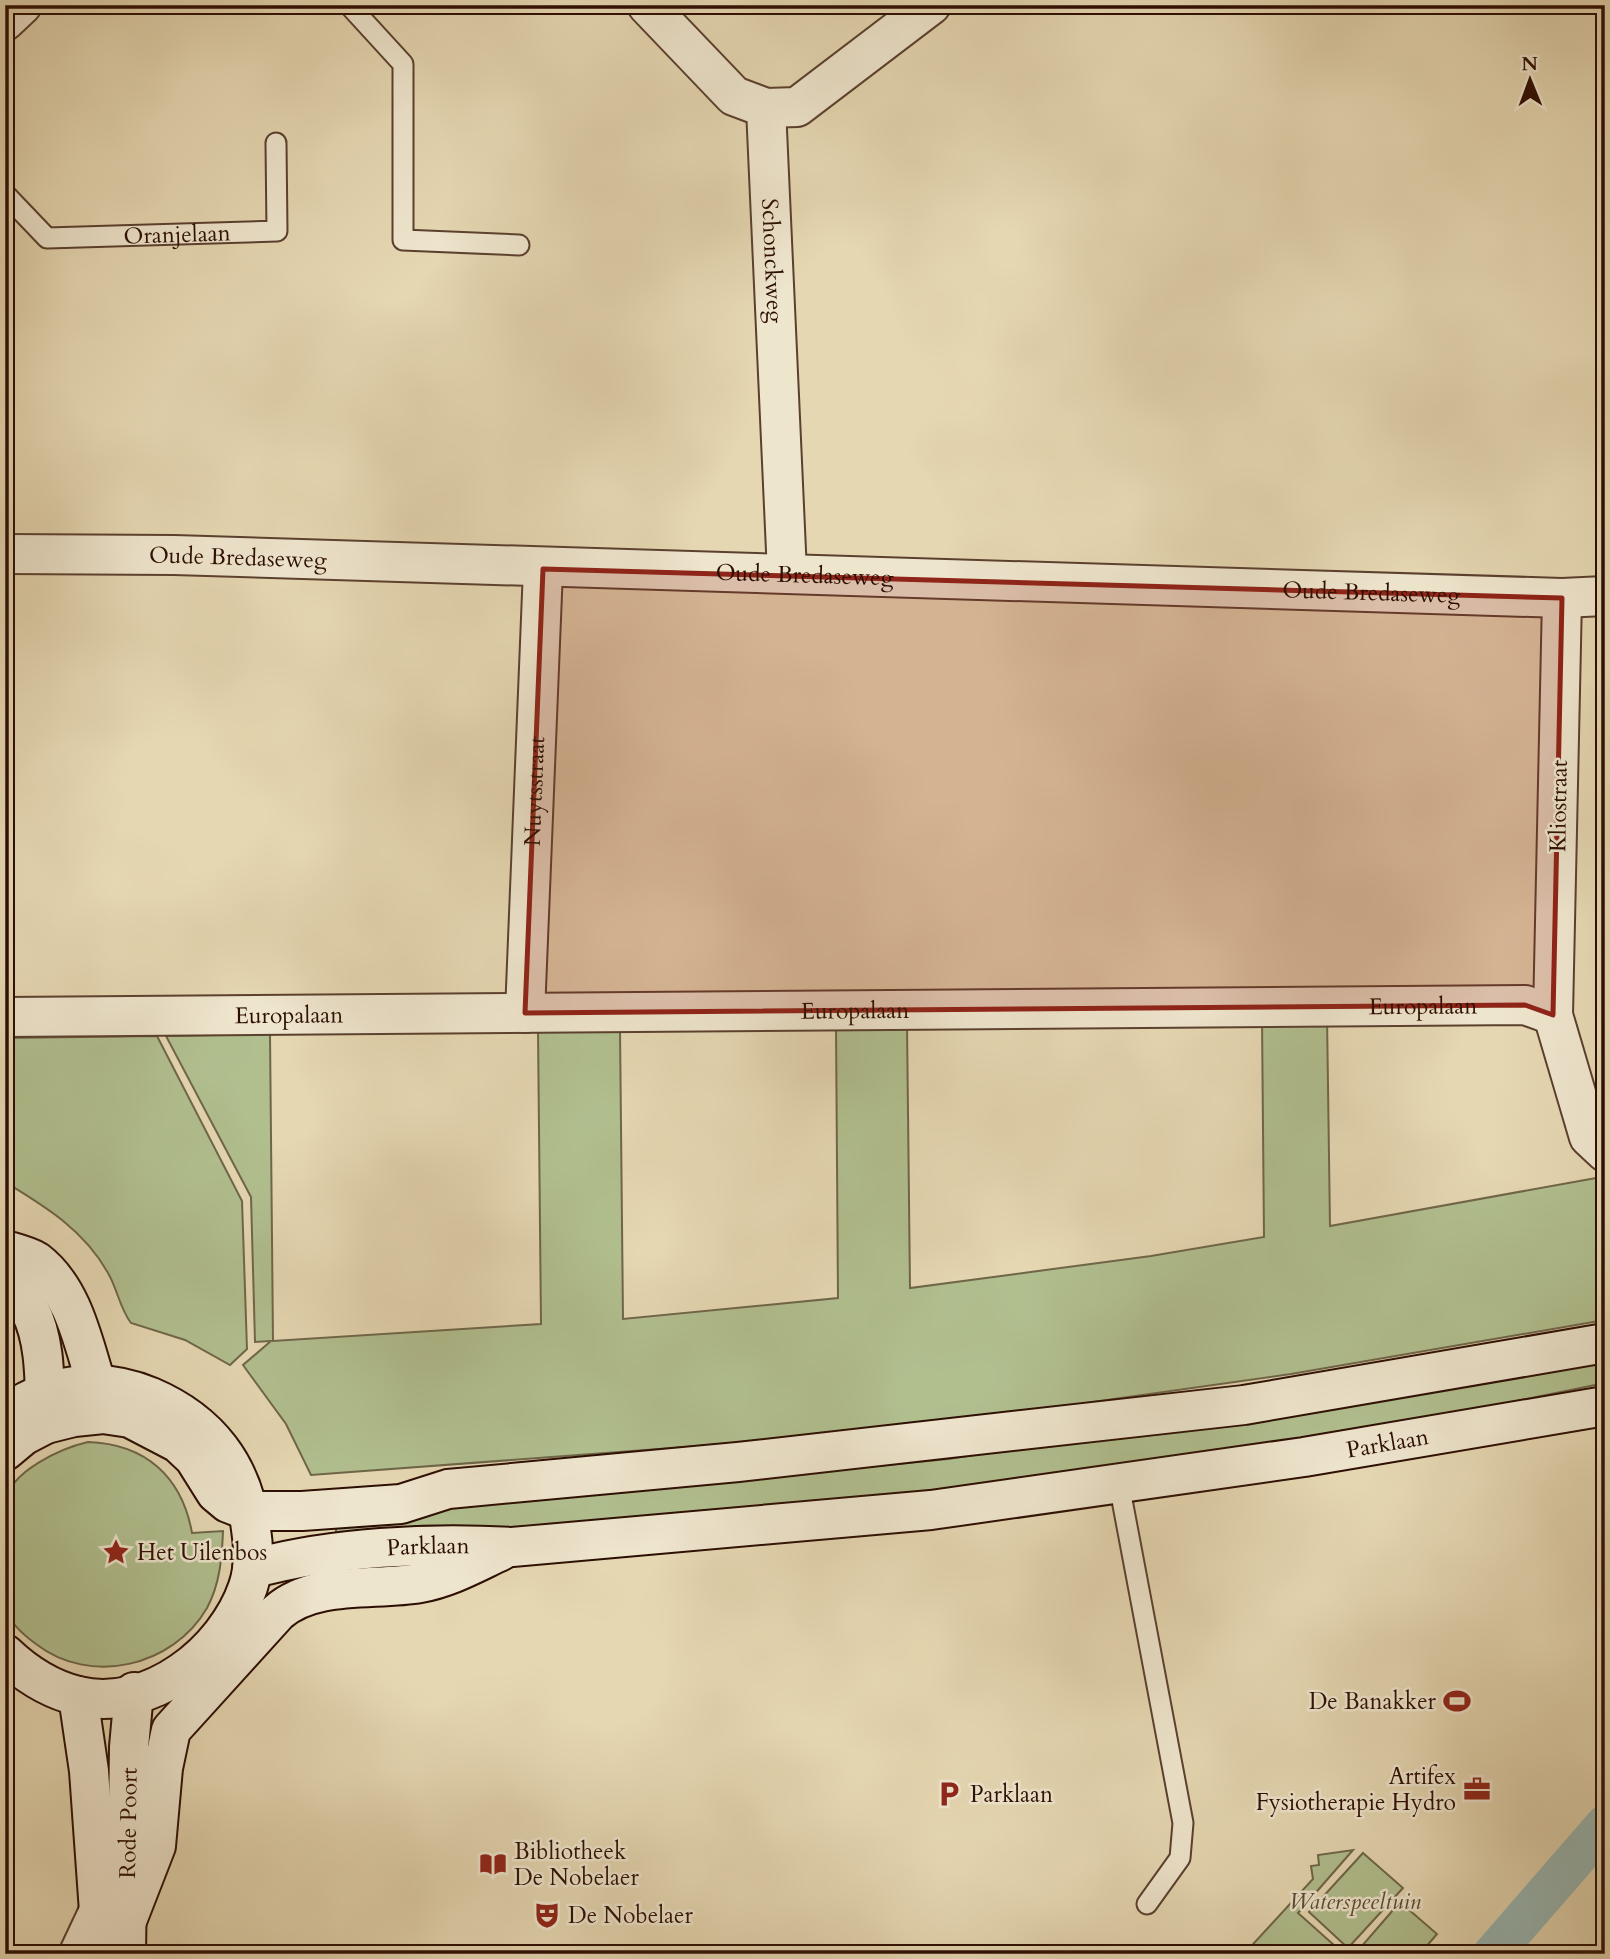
<svg xmlns="http://www.w3.org/2000/svg" width="1610" height="1959" font-family="Cardo,serif">
  <rect width="100%" height="100%" fill="#e5d7b2"/>
  <filter id="stains"><feTurbulence type="fractalNoise" baseFrequency=".00286" numOctaves="4"/><feColorMatrix values="0 0 0 0 .2 0 0 0 0 .09 0 0 0 0 .02 0 0 0 .5 -.17"/></filter>
  <radialGradient id="worn" r=".72"><stop offset=".6" stop-color="#630" stop-opacity="0"/><stop offset="1" stop-color="#630" stop-opacity=".3"/></radialGradient>
  <!-- green -->
  <g fill="#b1bf8f" stroke="#6f6649" stroke-width="2">
    <path d="M1327,1016L1330,1226L1596,1178L1605,1180V1320L1291,1374L929,1425L699,1446L311,1475L286,1424L243,1365L271,1341L255,1342L251,1197L166,1036L270,1034L273,1341L541,1324L538,1030L620,1029L623,1319L838,1298L836,1026L907,1024L910,1288L1151,1256L1264,1237L1262,1017Z"/>
    <path d="M157,1036L242,1201L247,1349L230,1365L185,1340L131,1323C120,1309 117,1288 108,1273C84,1230 46,1207 5,1182V1038Z"/>
    <path d="M1605,1358V1383L1453,1414L1186,1456L943,1490L811,1506L336,1541V1519L948,1459Z"/>
    <path d="M88,1442C146,1444 182,1477 192,1533L223,1531C222,1557 220,1584 207,1608C173,1667 90,1686 36,1644C25,1636 9,1622 5,1608C0,1590 5,1554 5,1534C5,1523 4,1512 5,1502C10,1471 62,1448 88,1442Z"/>
    <path d="M1353,1850L1298,1913L1344,1954H1244L1313,1879L1311,1866L1319,1865L1318,1855Z"/>
    <path d="M1363,1853L1403,1888L1348,1948L1309,1912Z"/>
    <path d="M1400,1902L1437,1934L1420,1954H1355Z"/>
  </g>
  <g fill="none" stroke-linecap="round" stroke-linejoin="round">
    <!-- canal -->
    <path stroke="#98b8b4" stroke-width="40" d="M1493,1954L1605,1825"/>
    <defs>
      <g id="lane">
        <path d="M349,5L403,64V240L519,245"/>
        <path id="s1" d="M5,194L47,238L277,231L276,143"/>
        <path d="M1119,1484L1183,1823L1180,1858L1147,1904"/>
        <path d="M68,1954L92,1903"/>
      </g>
      <g id="street">
        <path id="s2" d="M647,5L734,96L766,108L787,573"/>
        <path d="M5,21L22,5"/>
        <path d="M766,108L797,107L931,5"/>
        <path id="s3" d="M5,554L174,555L1562,598L1605,596"/>
        <path d="M1562,598L1553,1015L1589,1137L1605,1152"/>
        <path id="s4" d="M525,1013L543,569"/>
        <path id="s5" d="M5,1017L1525,1005L1553,1015"/>
      </g>
      <g id="secondary">
        <path d="M5,1250C15,1253 28,1256 36,1261C73,1289 83,1342 96,1383"/>
        <path d="M5,1273C12,1286 23,1297 30,1310C47,1344 44,1387 46,1424L23,1436L5,1451"/>
        <path d="M5,1415C49,1382 101,1376 151,1397C209,1422 243,1466 251,1529C254,1548 254,1569 248,1587C226,1652 150,1713 78,1696C49,1689 26,1674 5,1654"/>
        <path d="M46,1424L74,1417L103,1414L130,1418L178,1443L194,1458L216,1493L228,1503L249,1511H302L401,1504L448,1489L738,1462L1244,1405L1605,1343"/>
        <path id="s6" d="M252,1569C330,1547 431,1542 512,1547L931,1510L1304,1457L1605,1406"/>
        <path d="M78,1696L89,1771L102,1954"/>
        <path d="M128,1918L156,1846L163,1768L171,1730L278,1612C315,1580 375,1591 420,1583C449,1578 475,1563 501,1551"/>
        <path id="s7" d="M126,1954L129,1747L134,1692"/>
      </g>
    </defs>
    <!-- lane casing -->
    <use href="#lane" stroke="#5b402f" stroke-width="23"/>
    <!-- street casing -->
    <use href="#street" stroke="#5b402f" stroke-width="42"/>
    <!-- secondary casing -->
    <use href="#secondary" stroke="#2d0e03" stroke-width="42"/>
    <!-- lane -->
    <use href="#lane" stroke="#eee5cd" stroke-width="19"/>
    <!-- street -->
    <use href="#street" stroke="#eee5cd" stroke-width="38"/>
    <!-- secondary -->
    <use href="#secondary" stroke="#eee5cd" stroke-width="38"/>
  </g>
  <!-- marked area -->
  <path fill="#8f2418" fill-opacity="0.2" stroke="#8f2418" stroke-width="5" stroke-linejoin="round" d="M543,569L1562,598L1553,1015L1525,1005L525,1013Z"/>
  <!-- icons -->
  <defs>
    <symbol id="sight-bare" viewBox="-9 -9 18 18"><path d="M0-6L1.8-2.2L6-1.7L2.9 1.2L3.7 5.4L0 3.3L-3.7 5.4L-2.9 1.2L-6-1.7L-1.8-2.2Z" fill="#8f2418" stroke="#eee5cd" stroke-width="2.5" paint-order="stroke"/></symbol>
    <symbol id="stadium-bare" viewBox="-9 -9 18 18"><path d="M0-5a6.5 5 0 1 0 0 10a6.5 5 0 1 0 0-10ZM-3.5-1.8h7v3.6h-7Z" fill="#8f2418" stroke="#eee5cd" stroke-width="2.5" paint-order="stroke"/></symbol>
    <symbol id="office-bare" viewBox="-9 -9 18 18"><path d="M-6-3h4V-5.5h4V-3h4V5H-6ZM-1-4.5V-3h2v-1.5ZM-6 0V1H6V0Z" fill="#8f2418" stroke="#eee5cd" stroke-width="2.5" paint-order="stroke"/></symbol>
    <symbol id="parking-bare" viewBox="-9 -9 18 18"><path d="M-3.5-5.5H1a3.5 3.5 0 0 1 0 7H-1V5.5H-3.5ZM-1-3.4V-.6H.8a1.4 1.4 0 0 0 0-2.8Z" fill="#8f2418" stroke="#eee5cd" stroke-width="2.5" paint-order="stroke"/></symbol>
    <symbol id="library-bare" viewBox="-9 -9 18 18"><path d="M-6-4Q-3-5.5-.7-3.5V5Q-3 3-6 4ZM6-4Q3-5.5 .7-3.5V5Q3 3 6 4Z" fill="#8f2418" stroke="#eee5cd" stroke-width="2.5" paint-order="stroke"/></symbol>
    <symbol id="theatre-bare" viewBox="-9 -9 18 18"><path d="M-5-5.5Q0-4 5-5.5V0Q5 5 0 6Q-5 5-5 0ZM-3.3-2.5H-1v1.5H-3.3ZM1-2.5H3.3v1.5H1ZM-2.8 1Q0 5.5 2.8 1Z" fill="#8f2418" stroke="#eee5cd" stroke-width="2.5" paint-order="stroke"/></symbol>
  </defs>
  <g fill-rule="evenodd">
    <use href="#sight-bare" x="97" y="1533" width="38" height="38"/>
    <use href="#stadium-bare" x="1438" y="1682" width="38" height="38"/>
    <use href="#office-bare" x="1458" y="1770" width="38" height="38"/>
    <use href="#parking-bare" x="930" y="1775" width="38" height="38"/>
    <use href="#library-bare" x="474" y="1845" width="38" height="38"/>
    <use href="#theatre-bare" x="528" y="1896" width="38" height="38"/>
  </g>
  <g text-anchor="middle" stroke-width="5" stroke-linejoin="round" paint-order="stroke">
    <!-- street labels -->
    <g font-size="23" fill="#2d0e03" stroke="#eee5cd">
      <text dy="8" stroke="none"><textPath href="#s1" startOffset="191">Oranjelaan</textPath></text>
      <text dy="8" stroke="none"><textPath href="#s2" startOffset="313">Schonckweg</textPath></text>
      <text dy="8" stroke="none"><textPath href="#s3" startOffset="233">Oude Bredaseweg</textPath></text>
      <text dy="8" stroke="none"><textPath href="#s3" startOffset="800">Oude Bredaseweg</textPath></text>
      <text dy="8" stroke="none"><textPath href="#s3" startOffset="1367">Oude Bredaseweg</textPath></text>
      <text dy="8" stroke="none"><textPath href="#s4" startOffset="222">Nuytsstraat</textPath></text>
      <text transform="translate(1558 806) rotate(-89)" y="8">Kliostraat</text>
      <text dy="8" stroke="none"><textPath href="#s5" startOffset="1418">Europalaan</textPath></text>
      <text dy="8" stroke="none"><textPath href="#s5" startOffset="850">Europalaan</textPath></text>
      <text dy="8" stroke="none"><textPath href="#s5" startOffset="284">Europalaan</textPath></text>
      <text dy="8" stroke="none"><textPath href="#s6" startOffset="1144">Parklaan</textPath></text>
      <text dy="8" stroke="none"><textPath href="#s6" startOffset="178">Parklaan</textPath></text>
      <text dy="8" stroke="none"><textPath href="#s7" startOffset="131">Rode Poort</textPath></text>
    </g>
    <!-- poi labels -->
    <g font-size="23" fill="#2d0e03" stroke="#eee5cd" text-anchor="start">
      <text x="137" y="1560">Het Uilenbos</text>
      <text x="1436" y="1709" text-anchor="end">De Banakker</text>
      <text x="1456" y="1784" text-anchor="end">Artifex<tspan x="1456" dy="26">Fysiotherapie Hydro</tspan></text>
      <text x="970" y="1802">Parklaan</text>
      <text x="514" y="1859">Bibliotheek<tspan x="514" dy="26">De Nobelaer</tspan></text>
      <text x="568" y="1923">De Nobelaer</text>
    </g>
    <!-- park labels -->
    <g font-size="23" font-style="italic" fill="#5b4c34" stroke="#eee5cd">
      <text x="1355" y="1909">Waterspeeltuin</text>
    </g>
  </g>
  <!-- margin -->
  <rect width="1610" height="1959" fill="none" stroke="#e5d7b2" stroke-width="28"/>
  <rect x="7" y="7" width="1596" height="1945" fill="none" stroke="#2d0e03" stroke-width="3.5"/>
  <rect x="14" y="14" width="1582" height="1931" fill="none" stroke="#2d0e03" stroke-width="2"/>
  <!-- north arrow -->
  <g transform="translate(1530 80) rotate(359)" stroke="#eee5cd" stroke-width="5" paint-order="stroke">
  <path d="M0-5L12 26L0 18L-12 26Z" fill="#2d0e03"/>
  <text y="-10" font-size="19" font-weight="bold" text-anchor="middle" fill="#2d0e03">N</text>
  </g>
  <rect width="100%" height="100%" filter="url(#stains)"/>
  <rect width="100%" height="100%" fill="url(#worn)"/>
</svg>
